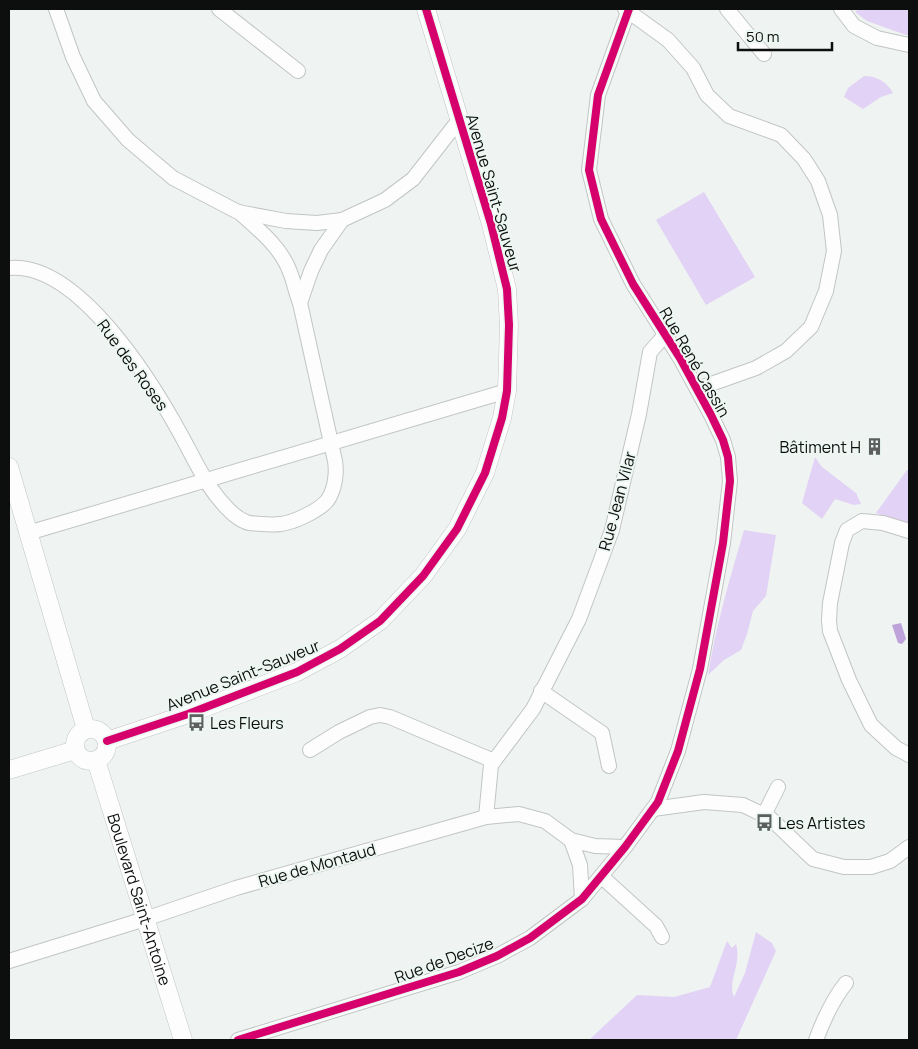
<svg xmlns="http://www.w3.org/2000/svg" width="918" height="1049" font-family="Manrope,sans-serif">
  <rect width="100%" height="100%" fill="#eff4f2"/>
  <!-- green -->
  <g fill="#e2d2f5">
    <path d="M859,9H909V36L867,21L855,12Z"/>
    <path d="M864,76C877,76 887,82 893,93L881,97L863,109L844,97L848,88Z"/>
    <path d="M704,192L755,277L706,305L656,220Z"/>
    <path d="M815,457L822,467L856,493L861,504L854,505L835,499L822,519L802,503Z"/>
    <path d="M907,470L909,471V526L876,513Z"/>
    <path d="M744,530L776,535L766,596L753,611L747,634L741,650L724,660L708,675C716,625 730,578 744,530Z"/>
    <path d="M756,932L772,943L776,951L736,1040H589L637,995L674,997L710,987L727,941L732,948L736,944C742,964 727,981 734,997L745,973Z"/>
  </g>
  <!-- water -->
  <path fill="#bda3da" d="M901,623L906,639L902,644L898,643L892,625Z"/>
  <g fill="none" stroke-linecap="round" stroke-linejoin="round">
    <defs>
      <g id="minor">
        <path d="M56,9L73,57L94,101L128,140L173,178L238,212L286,221L317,223L342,220L385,200L413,179L459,120"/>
        <path d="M219,9L298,71"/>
        <path d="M625,9L668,40L693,68L707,95L729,116L781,135L804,159L818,181L830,215L834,251L826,291L811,327L786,351L756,368L697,389"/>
        <path d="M727,9L764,54"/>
        <path d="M841,9L854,26L877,38L909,45"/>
        <path d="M239,212C258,229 281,247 290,272C294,282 296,293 300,303"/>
        <path d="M9,268C78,261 152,382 181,435C196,462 207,489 230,511C234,515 241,520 246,522C250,524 256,523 261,524C267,524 274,525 280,524C293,523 318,511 327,501C335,490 337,473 335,461L300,303L311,271L321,250L342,220"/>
        <path d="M909,531L883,523L862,521L847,530L842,543L830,603L829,620L830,631L849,680L871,725L896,748L909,755"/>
        <path d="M28,533L507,391"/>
        <path d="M541,691L602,733L609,766"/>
        <path d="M310,750L339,732L370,717L380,715L390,717L494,761"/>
        <path d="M653,809L704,802L743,805L770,818L813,859L844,867H871L890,861L909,847"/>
        <path d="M764,815L778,787"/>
        <path d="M486,817L491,765L533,709L579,619L612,530L639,414L650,352L665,335"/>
        <path d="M571,840L580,865L582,899"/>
        <path d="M601,876L656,926L662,937"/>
        <path d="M9,961L145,919L236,888L486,817L519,814L545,821L571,840L595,846L625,847"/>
        <path d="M238,1040L459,972L497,956L530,938L582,899L625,847L658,802L678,751L700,669L723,543L730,481L728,457L723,440L711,415L680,358L633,284L601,219L589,170L598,95L629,9"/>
        <path d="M816,1040C823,1021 833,999 846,983"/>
      </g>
      <g id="tertiary">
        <path d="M9,467L86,729"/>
        <circle cx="91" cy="745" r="16"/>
        <path d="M107,741L188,714L297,672L340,649L380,621L423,576L457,529L485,473L502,418L507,391L509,325L507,289L491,224L426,9"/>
        <path id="s1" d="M96,760L183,1040"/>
        <path d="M9,770L75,750"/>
      </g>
    </defs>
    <!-- minor casing -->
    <use href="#minor" stroke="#c1c5c4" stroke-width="16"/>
    <!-- tertiary casing -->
    <use href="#tertiary" stroke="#c1c5c4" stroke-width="19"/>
    <!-- minor -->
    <use href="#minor" stroke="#fdfdfd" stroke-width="14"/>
    <!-- tertiary -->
    <use href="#tertiary" stroke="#fdfdfd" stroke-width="18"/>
    <defs>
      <g id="cycleway">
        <path d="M107,741L188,714L297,672L340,649L380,621L423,576L457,529L485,473L502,418L507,391L509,325L507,289L491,224L426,9"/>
        <path d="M238,1040L459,972L497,956L530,938L582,899L625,847L658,802L678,751L700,669L723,543L730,481L728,457L723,440L711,415L680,358L633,284L601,219L589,170L598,95L629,9"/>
      </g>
    </defs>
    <!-- cycleway casing -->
    <use href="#cycleway" stroke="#ecf7f2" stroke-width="11"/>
    <!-- cycleway -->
    <use href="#cycleway" stroke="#d6006c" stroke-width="8"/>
  </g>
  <!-- icons -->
  <defs>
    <symbol id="building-bare" viewBox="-9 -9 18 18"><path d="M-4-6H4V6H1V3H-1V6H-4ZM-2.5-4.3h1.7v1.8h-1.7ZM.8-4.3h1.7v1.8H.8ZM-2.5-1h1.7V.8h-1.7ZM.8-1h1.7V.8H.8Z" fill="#5b5f5e" stroke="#ecf7f2" stroke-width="2.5" paint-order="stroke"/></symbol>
    <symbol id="bus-bare" viewBox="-9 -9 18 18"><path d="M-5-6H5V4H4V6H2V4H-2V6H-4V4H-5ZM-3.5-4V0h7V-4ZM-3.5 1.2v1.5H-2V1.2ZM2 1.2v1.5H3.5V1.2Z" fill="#5b5f5e" stroke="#ecf7f2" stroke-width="2.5" paint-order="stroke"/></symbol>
  </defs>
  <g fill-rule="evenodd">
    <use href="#building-bare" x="862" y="434" width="25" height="25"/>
    <use href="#bus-bare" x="184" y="710" width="25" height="25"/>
    <use href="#bus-bare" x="752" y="810" width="25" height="25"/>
  </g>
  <g text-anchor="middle" stroke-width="4" stroke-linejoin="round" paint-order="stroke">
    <!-- street labels -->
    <g font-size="16" fill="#0c0f0e" stroke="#ecf7f2">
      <text transform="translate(494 193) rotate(74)" y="6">Avenue Saint-Sauveur</text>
      <text transform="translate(695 362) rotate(60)" y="6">Rue René Cassin</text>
      <text transform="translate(133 365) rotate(54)" y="6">Rue des Roses</text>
      <text transform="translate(617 501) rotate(-75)" y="6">Rue Jean Vilar</text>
      <text transform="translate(243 675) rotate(-22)" y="6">Avenue Saint-Sauveur</text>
      <text transform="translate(317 865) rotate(-16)" y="6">Rue de Montaud</text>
      <text dy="6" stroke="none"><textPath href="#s1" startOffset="146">Boulevard Saint-Antoine</textPath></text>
      <text transform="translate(444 960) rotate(-20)" y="6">Rue de Decize</text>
    </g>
    <!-- poi labels -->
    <g font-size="16" fill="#0c0f0e" stroke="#ecf7f2" text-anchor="start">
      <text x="861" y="453" text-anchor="end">Bâtiment H</text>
      <text x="210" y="729">Les Fleurs</text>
      <text x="778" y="829">Les Artistes</text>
    </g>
  </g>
  <!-- border -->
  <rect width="918" height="1049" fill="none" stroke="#0c0f0e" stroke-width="20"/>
  <!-- scale -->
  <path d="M738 42v8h94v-8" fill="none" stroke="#0c0f0e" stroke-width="2.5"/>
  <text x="746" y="42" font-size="15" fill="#0c0f0e" stroke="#ecf7f2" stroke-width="4" paint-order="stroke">50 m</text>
</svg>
